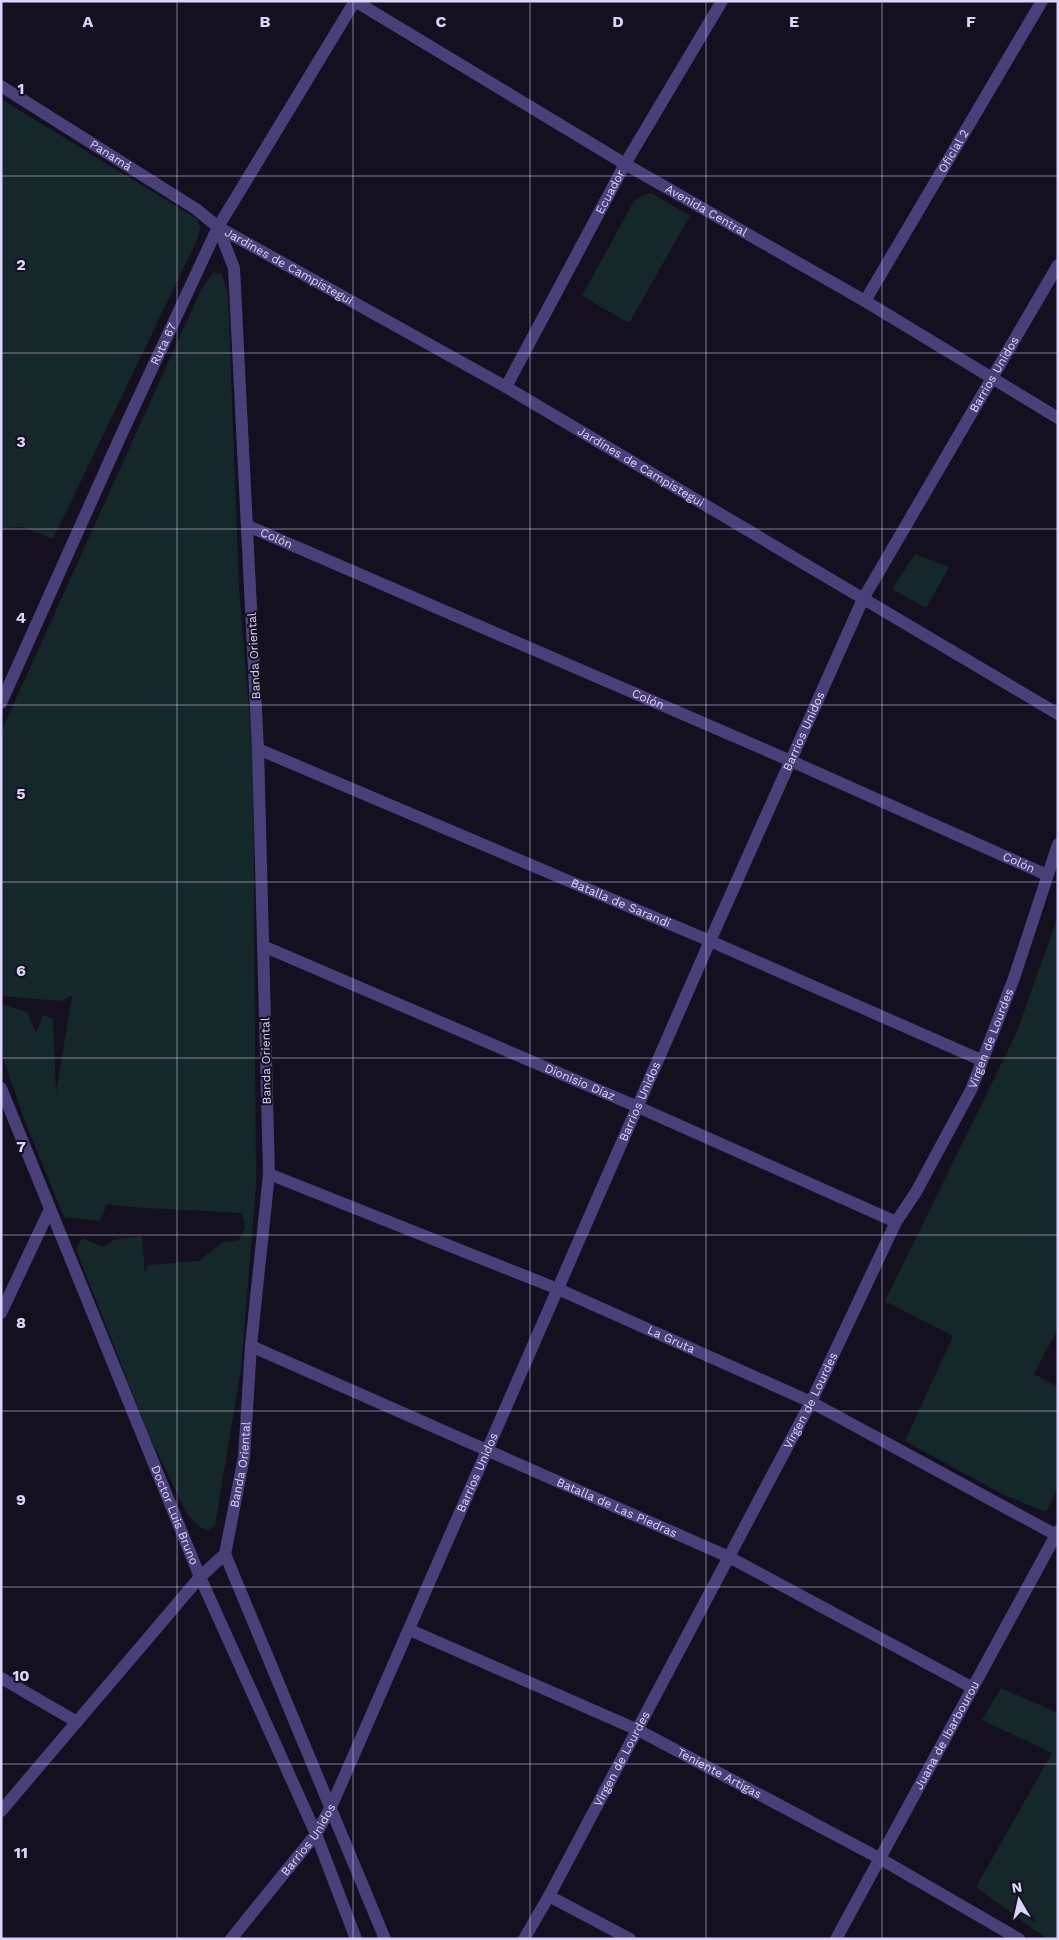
<svg xmlns="http://www.w3.org/2000/svg" width="1059" height="1940" font-family="'Work Sans',sans-serif">
  <rect width="100%" height="100%" fill="#141020"/>
  <!-- green -->
  <g fill="#142829">
    <path d="M1,99L197,219L200,228L197,240L53,539L23,527L1,528Z"/>
    <path d="M651,193L690,216L629,323L582,296L634,201L643,195Z"/>
    <path d="M213,272L222,274L228,295L239,588L253,759L256,1185L241,1370L215,1525L208,1530L200,1527L187,1514L149,1435L76,1249L82,1238L103,1247L113,1240L142,1236L145,1274L147,1265L199,1261L223,1242L239,1240L245,1228L242,1213L130,1207L107,1204L100,1221L64,1217L24,1119L1,1052V1004L27,1012L36,1033L43,1015L53,1018L56,1093L72,996L60,1001L1,996V732L201,290Z"/>
    <path d="M915,554L949,567L926,608L892,589Z"/>
    <path d="M1058,916V1328L1034,1374L1058,1387V1487L1046,1512L1004,1495L905,1441L953,1336L885,1301L1016,1034Z"/>
    <path d="M1001,1688L1058,1713V1939H1047L976,1887L1052,1753L982,1720Z"/>
  </g>
  <g fill="none" stroke-linecap="round" stroke-linejoin="round">
    <!-- minor -->
    <g stroke="#49407a" stroke-width="12">
      <path id="s1" d="M355,1L625,164L865,301L1058,418"/>
      <path id="s2" d="M1,86L196,209L218,227L506,387L1058,714"/>
      <path id="s3" d="M865,301L1042,1"/>
      <path id="s4" d="M506,387L625,164L722,1"/>
      <path id="s5" d="M248,526L791,761L1047,875"/>
      <path id="s6" d="M258,749L710,941L981,1060"/>
      <path id="s7" d="M263,946L638,1107L896,1222"/>
      <path id="s8" d="M1,1088L200,1577L316,1834L356,1939"/>
      <path id="s9" d="M269,1174L558,1289L811,1402L1058,1536"/>
      <path d="M1,1313L50,1209"/>
      <path id="s10" d="M251,1346L729,1557L973,1688"/>
      <path d="M225,1554L385,1939"/>
      <path id="s11" d="M410,1630L638,1730L879,1858L1019,1939"/>
      <path d="M1,1678L77,1722"/>
      <path id="s12" d="M1,1811L200,1577L225,1554L244,1457L251,1346L269,1174L258,749L234,268L218,227"/>
      <path d="M549,1896L630,1939"/>
      <path id="s13" d="M231,1939L316,1834L331,1807L710,941L863,599L1058,265"/>
      <path id="s14" d="M524,1939L549,1896L811,1402L896,1222L916,1192L971,1090L1014,978L1058,844"/>
      <path id="s15" d="M836,1939L1058,1531"/>
    </g>
    <!-- tertiary -->
    <path stroke="#49407a" stroke-width="12" id="s16" d="M1,703L122,433L218,227L355,1"/>
  </g>
  <!-- grid -->
  <path fill="none" stroke="#dcd4fa" stroke-width="1" stroke-opacity="0.55" d="M177,1V1939M353,1V1939M530,1V1939M706,1V1939M882,1V1939M1,176H1058M1,353H1058M1,529H1058M1,705H1058M1,882H1058M1,1058H1058M1,1235H1058M1,1411H1058M1,1587H1058M1,1764H1058"/>
  <g text-anchor="middle" stroke-width="4" stroke-linejoin="round" paint-order="stroke">
    <!-- street labels -->
    <g font-size="12" fill="#dcd4fa" stroke="#141020">
      <text dy="4" stroke="none"><textPath href="#s3" startOffset="174">Oficial 2</textPath></text>
      <text dy="4" stroke="none"><textPath href="#s2" startOffset="130">Panamá</textPath></text>
      <text dy="4" stroke="none"><textPath href="#s4" startOffset="221">Ecuador</textPath></text>
      <text dy="4" stroke="none"><textPath href="#s1" startOffset="409">Avenida Central</textPath></text>
      <text dy="4" stroke="none"><textPath href="#s2" startOffset="340">Jardines de Campistegui</textPath></text>
      <text dy="4" stroke="none"><textPath href="#s16" startOffset="394">Ruta 67</textPath></text>
      <text dy="4" stroke="none"><textPath href="#s13" startOffset="1746">Barrios Unidos</textPath></text>
      <text dy="4" stroke="none"><textPath href="#s2" startOffset="745">Jardines de Campistegui</textPath></text>
      <text dy="4" stroke="none"><textPath href="#s5" startOffset="31">Colón</textPath></text>
      <text transform="translate(254 656) rotate(-93)" y="4">Banda Oriental</text>
      <text dy="4" stroke="none"><textPath href="#s5" startOffset="436">Colón</textPath></text>
      <text dy="4" stroke="none"><textPath href="#s13" startOffset="1341">Barrios Unidos</textPath></text>
      <text dy="4" stroke="none"><textPath href="#s5" startOffset="841">Colón</textPath></text>
      <text dy="4" stroke="none"><textPath href="#s6" startOffset="394">Batalla de Sarandí</textPath></text>
      <text dy="4" stroke="none"><textPath href="#s14" startOffset="1015">Virgen de Lourdes</textPath></text>
      <text transform="translate(266 1061) rotate(-91)" y="4">Banda Oriental</text>
      <text dy="4" stroke="none"><textPath href="#s7" startOffset="345">Dionisio Díaz</textPath></text>
      <text dy="4" stroke="none"><textPath href="#s13" startOffset="936">Barrios Unidos</textPath></text>
      <text dy="4" stroke="none"><textPath href="#s9" startOffset="435">La Gruta</textPath></text>
      <text dy="4" stroke="none"><textPath href="#s14" startOffset="610">Virgen de Lourdes</textPath></text>
      <text dy="4" stroke="none"><textPath href="#s12" startOffset="432">Banda Oriental</textPath></text>
      <text dy="4" stroke="none"><textPath href="#s13" startOffset="531">Barrios Unidos</textPath></text>
      <text dy="4" stroke="none"><textPath href="#s10" startOffset="400">Batalla de Las Piedras</textPath></text>
      <text dy="4" stroke="none"><textPath href="#s8" startOffset="461">Doctor Luis Bruno</textPath></text>
      <text dy="4" stroke="none"><textPath href="#s15" startOffset="232">Juana de Ibarbourou</textPath></text>
      <text dy="4" stroke="none"><textPath href="#s14" startOffset="205">Virgen de Lourdes</textPath></text>
      <text dy="4" stroke="none"><textPath href="#s11" startOffset="341">Teniente Artigas</textPath></text>
      <text dy="4" stroke="none"><textPath href="#s13" startOffset="126">Barrios Unidos</textPath></text>
    </g>
  </g>
  <g font-size="16" text-anchor="middle" font-weight="bold" fill="#dcd4fa" stroke="#141020" stroke-width="4" stroke-linejoin="round" paint-order="stroke">
    <text x="88" y="27">A</text>
    <text x="265" y="27">B</text>
    <text x="441" y="27">C</text>
    <text x="618" y="27">D</text>
    <text x="794" y="27">E</text>
    <text x="971" y="27">F</text>
    <text x="21" y="94">1</text>
    <text x="21" y="270">2</text>
    <text x="21" y="447">3</text>
    <text x="21" y="623">4</text>
    <text x="21" y="799">5</text>
    <text x="21" y="976">6</text>
    <text x="21" y="1152">7</text>
    <text x="21" y="1328">8</text>
    <text x="21" y="1505">9</text>
    <text x="21" y="1681">10</text>
    <text x="21" y="1858">11</text>
  </g>
  <!-- border -->
  <rect width="1059" height="1940" fill="none" stroke="#dcd4fa" stroke-width="5"/>
  <!-- north arrow -->
  <g transform="translate(1019 1900) rotate(351)" stroke="#141020" stroke-width="4" paint-order="stroke">
  <path d="M0-4L9 19L0 12L-9 19Z" fill="#dcd4fa"/>
  <text y="-8" font-size="14" font-weight="bold" text-anchor="middle" fill="#dcd4fa">N</text>
  </g>
</svg>
